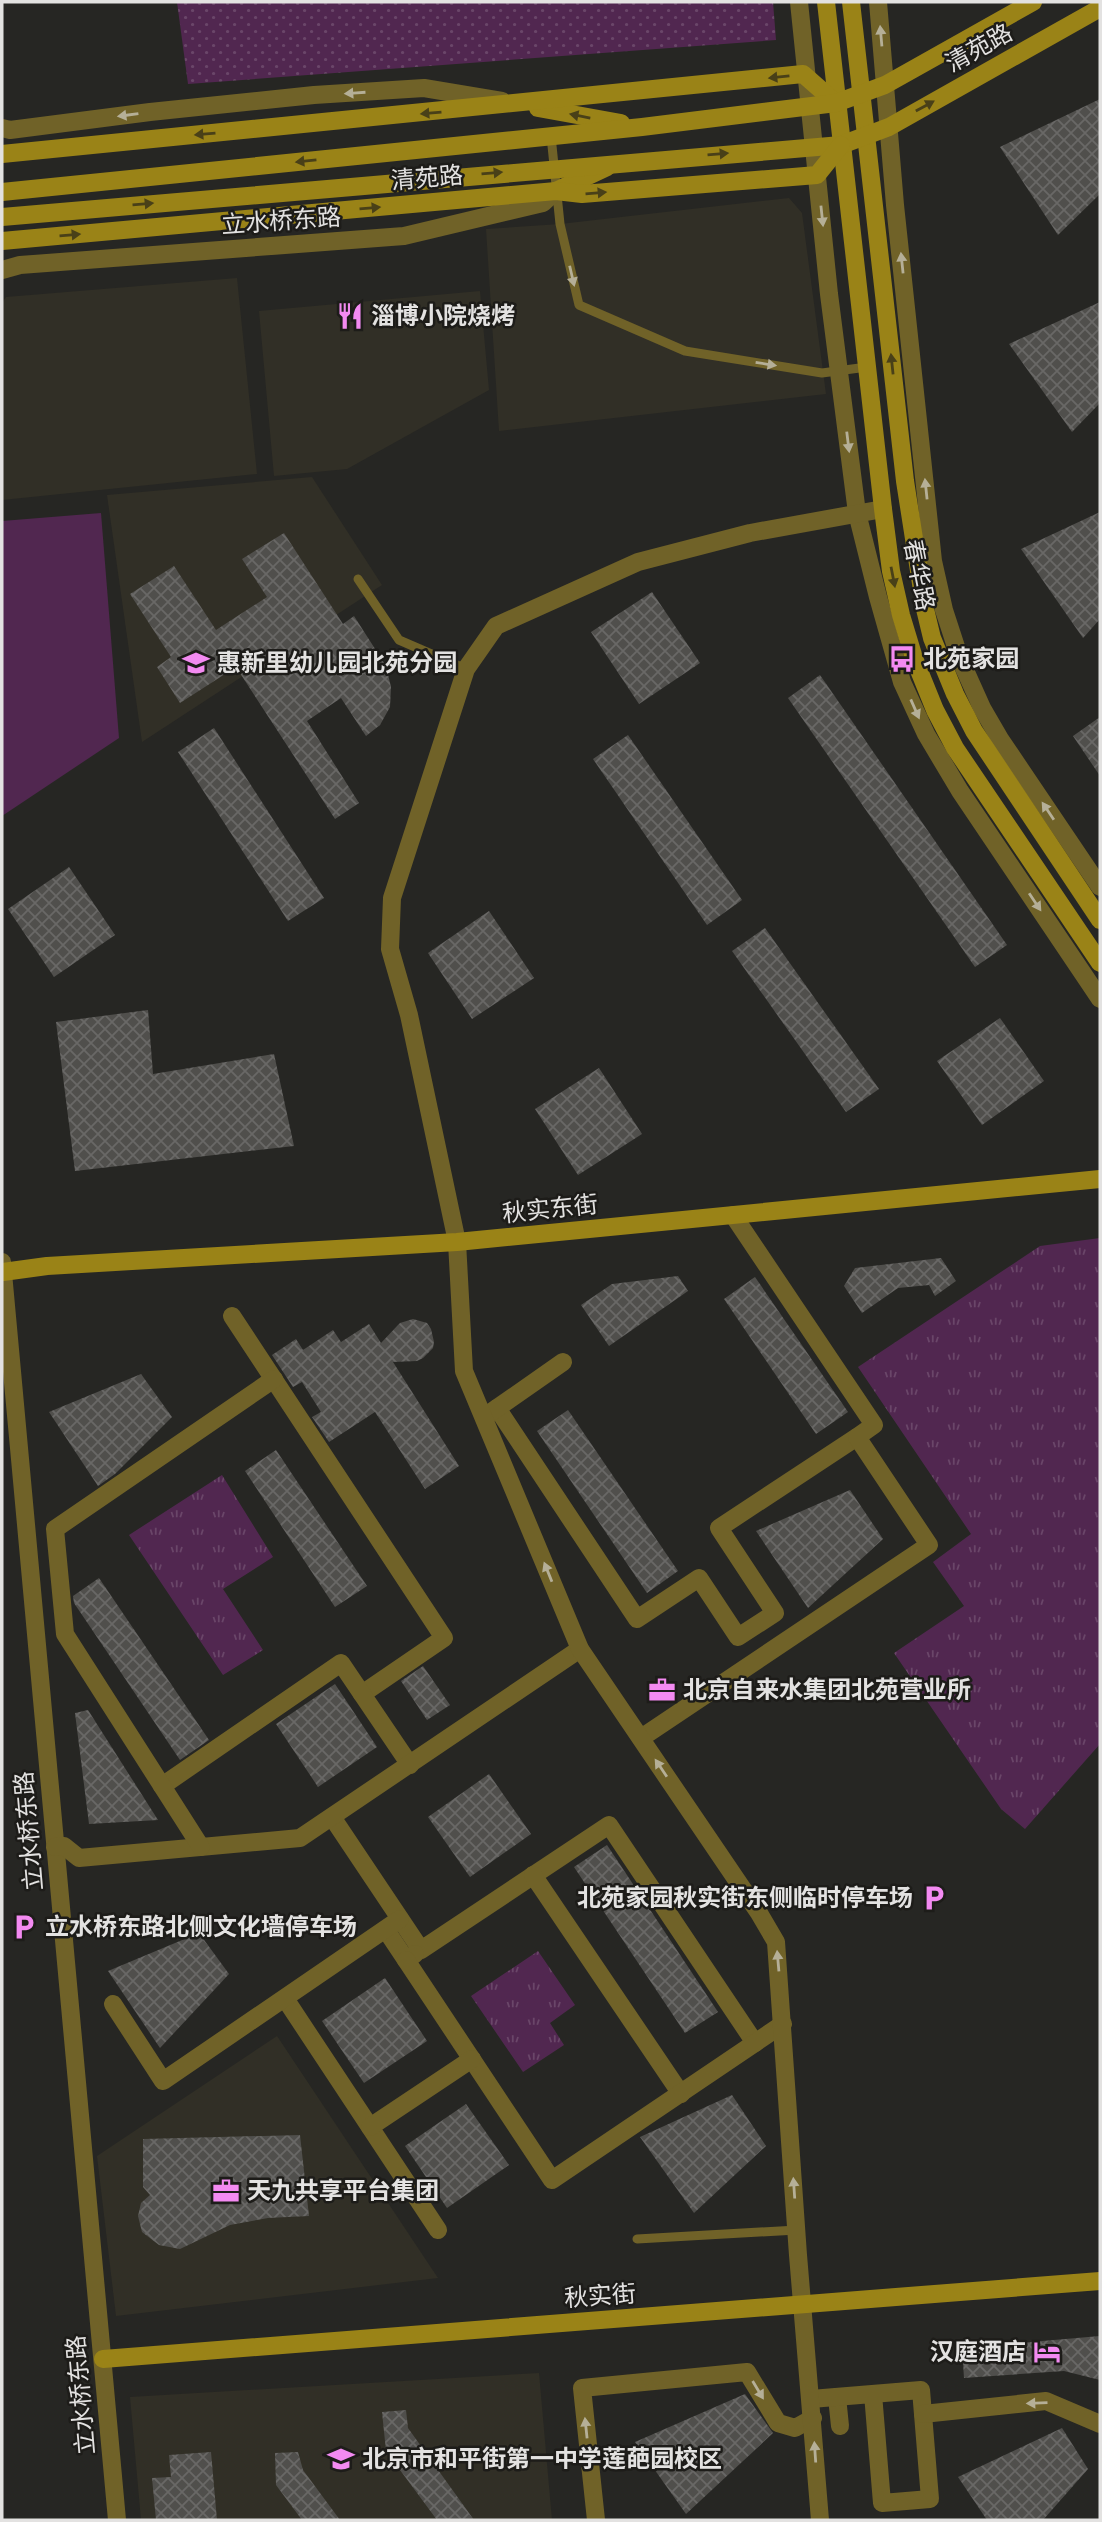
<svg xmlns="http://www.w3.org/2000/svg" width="1102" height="2522" font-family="'Noto Serif','Noto Sans SC',serif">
  <defs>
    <pattern id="grass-dots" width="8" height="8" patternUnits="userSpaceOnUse" patternTransform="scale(1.75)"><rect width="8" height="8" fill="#512750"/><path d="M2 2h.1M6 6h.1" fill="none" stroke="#6a4669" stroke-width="1.8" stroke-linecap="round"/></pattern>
    <pattern id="park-tufts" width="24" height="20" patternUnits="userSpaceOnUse" patternTransform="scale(1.75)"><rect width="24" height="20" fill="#512750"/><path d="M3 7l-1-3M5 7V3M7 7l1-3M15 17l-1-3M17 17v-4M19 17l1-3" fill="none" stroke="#6a4669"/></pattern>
    <pattern id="building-cross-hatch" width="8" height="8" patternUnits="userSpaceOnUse" patternTransform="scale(1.75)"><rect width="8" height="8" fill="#504f4c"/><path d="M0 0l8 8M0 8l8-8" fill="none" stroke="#696866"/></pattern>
  </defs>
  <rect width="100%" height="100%" fill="#262623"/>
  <!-- built -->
  <g fill="#312f26">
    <path d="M789,198L802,213L826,394L499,431L486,229L560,224Z"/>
    <path d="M237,278L257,474L2,500V303L6,297Z"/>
    <path d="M480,291L489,390L347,469L274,476L259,311Z"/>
    <path d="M312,477L382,585L142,742L107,495Z"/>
    <path d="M277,2036L438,2278L116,2316L97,2156Z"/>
    <path d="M539,2373L552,2520H141L130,2397Z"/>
  </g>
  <!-- grass -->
  <path fill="url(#grass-dots)" d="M177,2H773L776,40L188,84Z"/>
  <!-- park -->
  <g fill="url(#park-tufts)">
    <path d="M1100,1238V1744L1025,1829L1001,1809L894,1653L964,1606L933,1562L971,1534L858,1367L1040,1246Z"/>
    <path d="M222,1475L273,1557L223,1589L263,1650L223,1675L129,1535Z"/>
    <path d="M538,1951L575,2005L550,2023L564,2045L523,2072L471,1996Z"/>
  </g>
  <!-- pitch -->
  <path fill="#512750" d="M101,513L119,738L2,816V521Z"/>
  <!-- building -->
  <g fill="url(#building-cross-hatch)">
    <path d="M1100,99V194L1058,235L1000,147Z"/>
    <path d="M1100,302V403L1072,432L1009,344Z"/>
    <path d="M1100,512V619L1083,638L1021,549Z"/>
    <path d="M284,533L343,624L354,616L386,666L391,687L390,707L380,725L366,736L341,698L307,721L359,803L335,819L236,667L180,703L157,667L171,657L130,594L174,566L216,630L267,597L242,559Z"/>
    <path d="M652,592L700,663L639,704L591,632Z"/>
    <path d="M820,675L1007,945L975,967L788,698Z"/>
    <path d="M1100,717V776L1073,736Z"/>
    <path d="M214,728L324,898L288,921L178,752Z"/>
    <path d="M628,735L742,900L707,925L593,759Z"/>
    <path d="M69,867L115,935L54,977L8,909Z"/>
    <path d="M489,911L534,978L472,1019L428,953Z"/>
    <path d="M765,928L879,1089L846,1112L732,951Z"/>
    <path d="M148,1010L153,1074L274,1054L294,1146L75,1171L56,1022Z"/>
    <path d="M1000,1018L1044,1081L982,1125L937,1061Z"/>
    <path d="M599,1068L642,1134L578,1175L535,1109Z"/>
    <path d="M941,1258L956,1281L935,1296L929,1285L898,1288L862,1313L844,1286L855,1268Z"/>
    <path d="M678,1276L688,1291L609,1346L581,1305L612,1284Z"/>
    <path d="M755,1277L848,1412L816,1434L724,1299Z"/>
    <path d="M413,1319L427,1323L431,1329L434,1342L433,1348L423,1358L417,1361L393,1362L459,1466L425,1489L375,1412L329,1442L312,1417L321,1412L302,1382L293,1387L272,1355L296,1339L303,1350L333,1330L341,1342L369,1324L381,1343L400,1323Z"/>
    <path d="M141,1374L172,1417L115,1474L98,1486L49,1412Z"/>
    <path d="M568,1410L678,1571L647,1593L537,1431Z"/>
    <path d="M276,1450L367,1586L335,1607L245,1471Z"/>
    <path d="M850,1490L883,1539L808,1608L756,1531Z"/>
    <path d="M99,1578L209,1740L180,1760L74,1603L73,1596Z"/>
    <path d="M423,1666L450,1705L427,1720L401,1681Z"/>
    <path d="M335,1684L377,1747L318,1787L276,1724Z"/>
    <path d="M88,1710L158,1820L89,1824L75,1713Z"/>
    <path d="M489,1774L531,1834L470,1877L428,1817Z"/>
    <path d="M607,1845L718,2012L685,2033L574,1867Z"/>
    <path d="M199,1933L229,1974L160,2048L108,1971Z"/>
    <path d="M385,1978L427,2041L364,2083L322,2021Z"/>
    <path d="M732,2095L766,2146L694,2213L640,2137Z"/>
    <path d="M466,2104L509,2165L447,2208L405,2146Z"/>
    <path d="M300,2135L309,2216L268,2218L230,2225L180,2249L159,2245L142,2232L138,2216L141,2203L150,2195L143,2187V2139Z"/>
    <path d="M1100,2336V2380L1064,2371L964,2378L962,2348Z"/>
    <path d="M745,2394L773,2433L686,2514L635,2442Z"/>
    <path d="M406,2410L408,2428L474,2520H437L386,2451L382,2412Z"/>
    <path d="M1062,2428L1088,2469L1043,2520H987L958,2477Z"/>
    <path d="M211,2452L217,2520H156L152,2478L171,2477L169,2455Z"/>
    <path d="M298,2452L303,2470L340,2520H302L276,2485L275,2453Z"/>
  </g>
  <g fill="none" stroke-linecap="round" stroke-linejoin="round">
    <!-- lane -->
    <g stroke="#706228" stroke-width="9">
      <path d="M551,136L560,224L579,305L685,351L822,373L867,367"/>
      <path d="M358,579L399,640L466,669"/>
      <path d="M637,2239L797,2230"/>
    </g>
    <!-- street -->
    <g stroke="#706228" stroke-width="18">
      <path d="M799,2L829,294L857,513L878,597L902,682L926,734L960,791L1100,999"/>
      <path d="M878,2L895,205L933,561L944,610L960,659L982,708L1000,739L1100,887"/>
      <path d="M2,128L10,130L150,112L314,95L424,88L502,101"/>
      <path d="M2,270L20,265L404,236L543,203L556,191"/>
      <path d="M2,1262L117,2520"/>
      <path d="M232,1316L444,1638L362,1694"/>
      <path d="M497,1408L637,1619L699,1578L738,1637L775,1613L719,1528L857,1437"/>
      <path d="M490,1413L563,1362"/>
      <path d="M641,1738L929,1545L857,1437L874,1425L733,1215"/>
      <path d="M162,1786L341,1663L410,1765"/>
      <path d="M332,1817L421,1950L609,1825L755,2043"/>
      <path d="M55,1847L64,1846L79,1858L300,1838L580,1649"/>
      <path d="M201,1847L65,1634L55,1529L274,1379"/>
      <path d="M533,1875L681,2094"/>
      <path d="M386,1930L406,1960L415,1954"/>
      <path d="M406,1960L552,2180L783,2024"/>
      <path d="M286,2000L438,2230"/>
      <path d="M113,2004L163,2081L400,1919"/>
      <path d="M370,2127L472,2059"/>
      <path d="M837,2397L840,2426"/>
      <path d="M811,2399L921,2390L930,2499L882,2503L873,2394"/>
      <path d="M923,2414L1046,2401L1100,2424"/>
      <path d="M596,2520L582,2388L747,2372L778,2423L795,2428L813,2418"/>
      <path d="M820,2520L798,2255L776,1942L759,1913L580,1649L464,1371L457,1242L409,1015L390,949L392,898L466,669L496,626L638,562L750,533L883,509"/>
    </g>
    <!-- secondary -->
    <g stroke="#9a8317" stroke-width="18">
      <path d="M826,2L883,509L891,571L901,615L914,658L935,710L955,748L1100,963"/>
      <path d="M851,2L905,481L925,609L932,638L955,694L974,731L1100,920"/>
      <path d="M538,108L621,123"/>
      <path d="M2,154L803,74L836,103"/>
      <path d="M556,191L607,167"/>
      <path d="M2,192L642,127L836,103L885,85L1033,2"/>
      <path d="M2,217L841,145L889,127L1100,8"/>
      <path d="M2,241L556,191L582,194L817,175L841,145"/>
      <path d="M3,1272L47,1266L457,1242L1100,1179"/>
      <path d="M103,2359L1100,2281"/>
    </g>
  </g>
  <!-- one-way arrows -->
  <defs><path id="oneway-solid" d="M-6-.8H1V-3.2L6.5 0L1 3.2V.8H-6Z" transform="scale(1.75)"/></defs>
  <g fill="#b5af97">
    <use href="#oneway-solid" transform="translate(881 36) rotate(-95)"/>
    <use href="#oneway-solid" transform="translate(355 93) rotate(176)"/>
    <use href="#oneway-solid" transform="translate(128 115) rotate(172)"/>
    <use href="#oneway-solid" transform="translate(822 216) rotate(84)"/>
    <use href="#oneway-solid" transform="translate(902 263) rotate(-96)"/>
    <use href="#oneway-solid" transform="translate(572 276) rotate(77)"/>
    <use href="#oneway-solid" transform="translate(766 364) rotate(9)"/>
    <use href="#oneway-solid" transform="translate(848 442) rotate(83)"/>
    <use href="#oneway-solid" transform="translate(926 489) rotate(-96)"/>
    <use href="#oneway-solid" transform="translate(915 709) rotate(66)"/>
    <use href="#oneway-solid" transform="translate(1048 811) rotate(-124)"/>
    <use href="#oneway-solid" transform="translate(1035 902) rotate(56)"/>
    <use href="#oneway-solid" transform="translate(548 1572) rotate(-112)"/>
    <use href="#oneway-solid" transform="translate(661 1768) rotate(-124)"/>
    <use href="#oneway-solid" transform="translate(778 1961) rotate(-95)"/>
    <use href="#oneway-solid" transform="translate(794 2188) rotate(-94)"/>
    <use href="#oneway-solid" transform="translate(758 2390) rotate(59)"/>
    <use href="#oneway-solid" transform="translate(1037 2403) rotate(178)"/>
    <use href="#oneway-solid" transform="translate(586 2428) rotate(-96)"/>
    <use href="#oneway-solid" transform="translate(815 2452) rotate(-94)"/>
  </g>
  <g fill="#494018">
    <use href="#oneway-solid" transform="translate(779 77) rotate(174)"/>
    <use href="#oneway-solid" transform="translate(925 106) rotate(-29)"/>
    <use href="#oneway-solid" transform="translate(431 113) rotate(175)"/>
    <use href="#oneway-solid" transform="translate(580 116) rotate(-169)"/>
    <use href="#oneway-solid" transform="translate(205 134) rotate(175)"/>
    <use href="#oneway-solid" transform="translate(718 154) rotate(-5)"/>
    <use href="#oneway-solid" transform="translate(306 161) rotate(174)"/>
    <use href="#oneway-solid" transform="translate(492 173) rotate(-5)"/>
    <use href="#oneway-solid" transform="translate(596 193) rotate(-5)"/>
    <use href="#oneway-solid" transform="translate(143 204) rotate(-5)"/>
    <use href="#oneway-solid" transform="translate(370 208) rotate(-5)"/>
    <use href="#oneway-solid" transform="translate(70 235) rotate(-5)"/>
    <use href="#oneway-solid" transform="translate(892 364) rotate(-96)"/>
    <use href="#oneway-solid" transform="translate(893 577) rotate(79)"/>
  </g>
  <!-- icons -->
  <defs>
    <symbol id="restaurant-bare" viewBox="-9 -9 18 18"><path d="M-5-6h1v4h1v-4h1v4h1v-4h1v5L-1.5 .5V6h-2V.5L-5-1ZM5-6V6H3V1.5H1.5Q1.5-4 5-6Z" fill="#f38af1" stroke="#1d1c19" stroke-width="2.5" paint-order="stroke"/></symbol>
    <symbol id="bus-bare" viewBox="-9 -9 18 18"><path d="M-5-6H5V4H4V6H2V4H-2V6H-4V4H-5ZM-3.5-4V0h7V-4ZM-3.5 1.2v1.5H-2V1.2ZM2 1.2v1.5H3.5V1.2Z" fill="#f38af1" stroke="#1d1c19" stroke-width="2.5" paint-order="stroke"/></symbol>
    <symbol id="school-bare" viewBox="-9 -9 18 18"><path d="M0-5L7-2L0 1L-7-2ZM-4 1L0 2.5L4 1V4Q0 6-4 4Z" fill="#f38af1" stroke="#1d1c19" stroke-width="2.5" paint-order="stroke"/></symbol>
    <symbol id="office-bare" viewBox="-9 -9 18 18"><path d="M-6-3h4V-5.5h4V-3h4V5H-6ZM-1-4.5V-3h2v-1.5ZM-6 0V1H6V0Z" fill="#f38af1" stroke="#1d1c19" stroke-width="2.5" paint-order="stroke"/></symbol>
    <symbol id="parking-bare" viewBox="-9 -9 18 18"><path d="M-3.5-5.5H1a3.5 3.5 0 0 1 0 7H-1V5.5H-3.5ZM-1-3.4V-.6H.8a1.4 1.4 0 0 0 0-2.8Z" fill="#f38af1" stroke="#1d1c19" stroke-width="2.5" paint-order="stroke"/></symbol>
    <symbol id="hotel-bare" viewBox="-9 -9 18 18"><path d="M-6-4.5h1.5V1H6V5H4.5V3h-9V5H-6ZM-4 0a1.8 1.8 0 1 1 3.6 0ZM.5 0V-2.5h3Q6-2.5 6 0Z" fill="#f38af1" stroke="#1d1c19" stroke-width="2.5" paint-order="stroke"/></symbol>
  </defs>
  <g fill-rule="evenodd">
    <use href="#restaurant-bare" x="331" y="297" width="38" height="38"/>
    <use href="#bus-bare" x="883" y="640" width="38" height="38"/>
    <use href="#school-bare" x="177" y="644" width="38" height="38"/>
    <use href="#office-bare" x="643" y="1671" width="38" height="38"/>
    <use href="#parking-bare" x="915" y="1879" width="38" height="38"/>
    <use href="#parking-bare" x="5" y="1908" width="38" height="38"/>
    <use href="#office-bare" x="207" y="2172" width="38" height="38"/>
    <use href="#hotel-bare" x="1028" y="2333" width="38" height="38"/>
    <use href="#school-bare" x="322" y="2440" width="38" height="38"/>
  </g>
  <g text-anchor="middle" stroke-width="5" stroke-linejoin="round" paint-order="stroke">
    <!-- street labels -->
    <g font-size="24" fill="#e3e2e1" stroke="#1d1c19">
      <text transform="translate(979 48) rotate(-29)" y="8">清苑路</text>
      <text transform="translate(427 178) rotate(-5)" y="8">清苑路</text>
      <text transform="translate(281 221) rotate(-4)" y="8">立水桥东路</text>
      <text transform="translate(919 575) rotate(79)" y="8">春华路</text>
      <text transform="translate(550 1209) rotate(-6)" y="8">秋实东街</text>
      <text transform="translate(29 1831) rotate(-95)" y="8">立水桥东路</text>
      <text transform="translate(600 2296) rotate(-4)" y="8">秋实街</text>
      <text transform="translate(81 2395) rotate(-95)" y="8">立水桥东路</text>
    </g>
    <!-- poi labels -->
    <g font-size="24" font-weight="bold" fill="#e3e2e1" stroke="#1d1c19" text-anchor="start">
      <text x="371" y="324">淄博小院烧烤</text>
      <text x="923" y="667">北苑家园</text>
      <text x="217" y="671">惠新里幼儿园北苑分园</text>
      <text x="683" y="1698">北京自来水集团北苑营业所</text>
      <text x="913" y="1906" text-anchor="end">北苑家园秋实街东侧临时停车场</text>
      <text x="45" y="1935">立水桥东路北侧文化墙停车场</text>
      <text x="247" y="2199">天九共享平台集团</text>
      <text x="1026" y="2360" text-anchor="end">汉庭酒店</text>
      <text x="362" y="2467">北京市和平街第一中学莲葩园校区</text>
    </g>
  </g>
  <!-- border -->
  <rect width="1102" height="2522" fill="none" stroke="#e3e2e1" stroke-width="7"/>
</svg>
